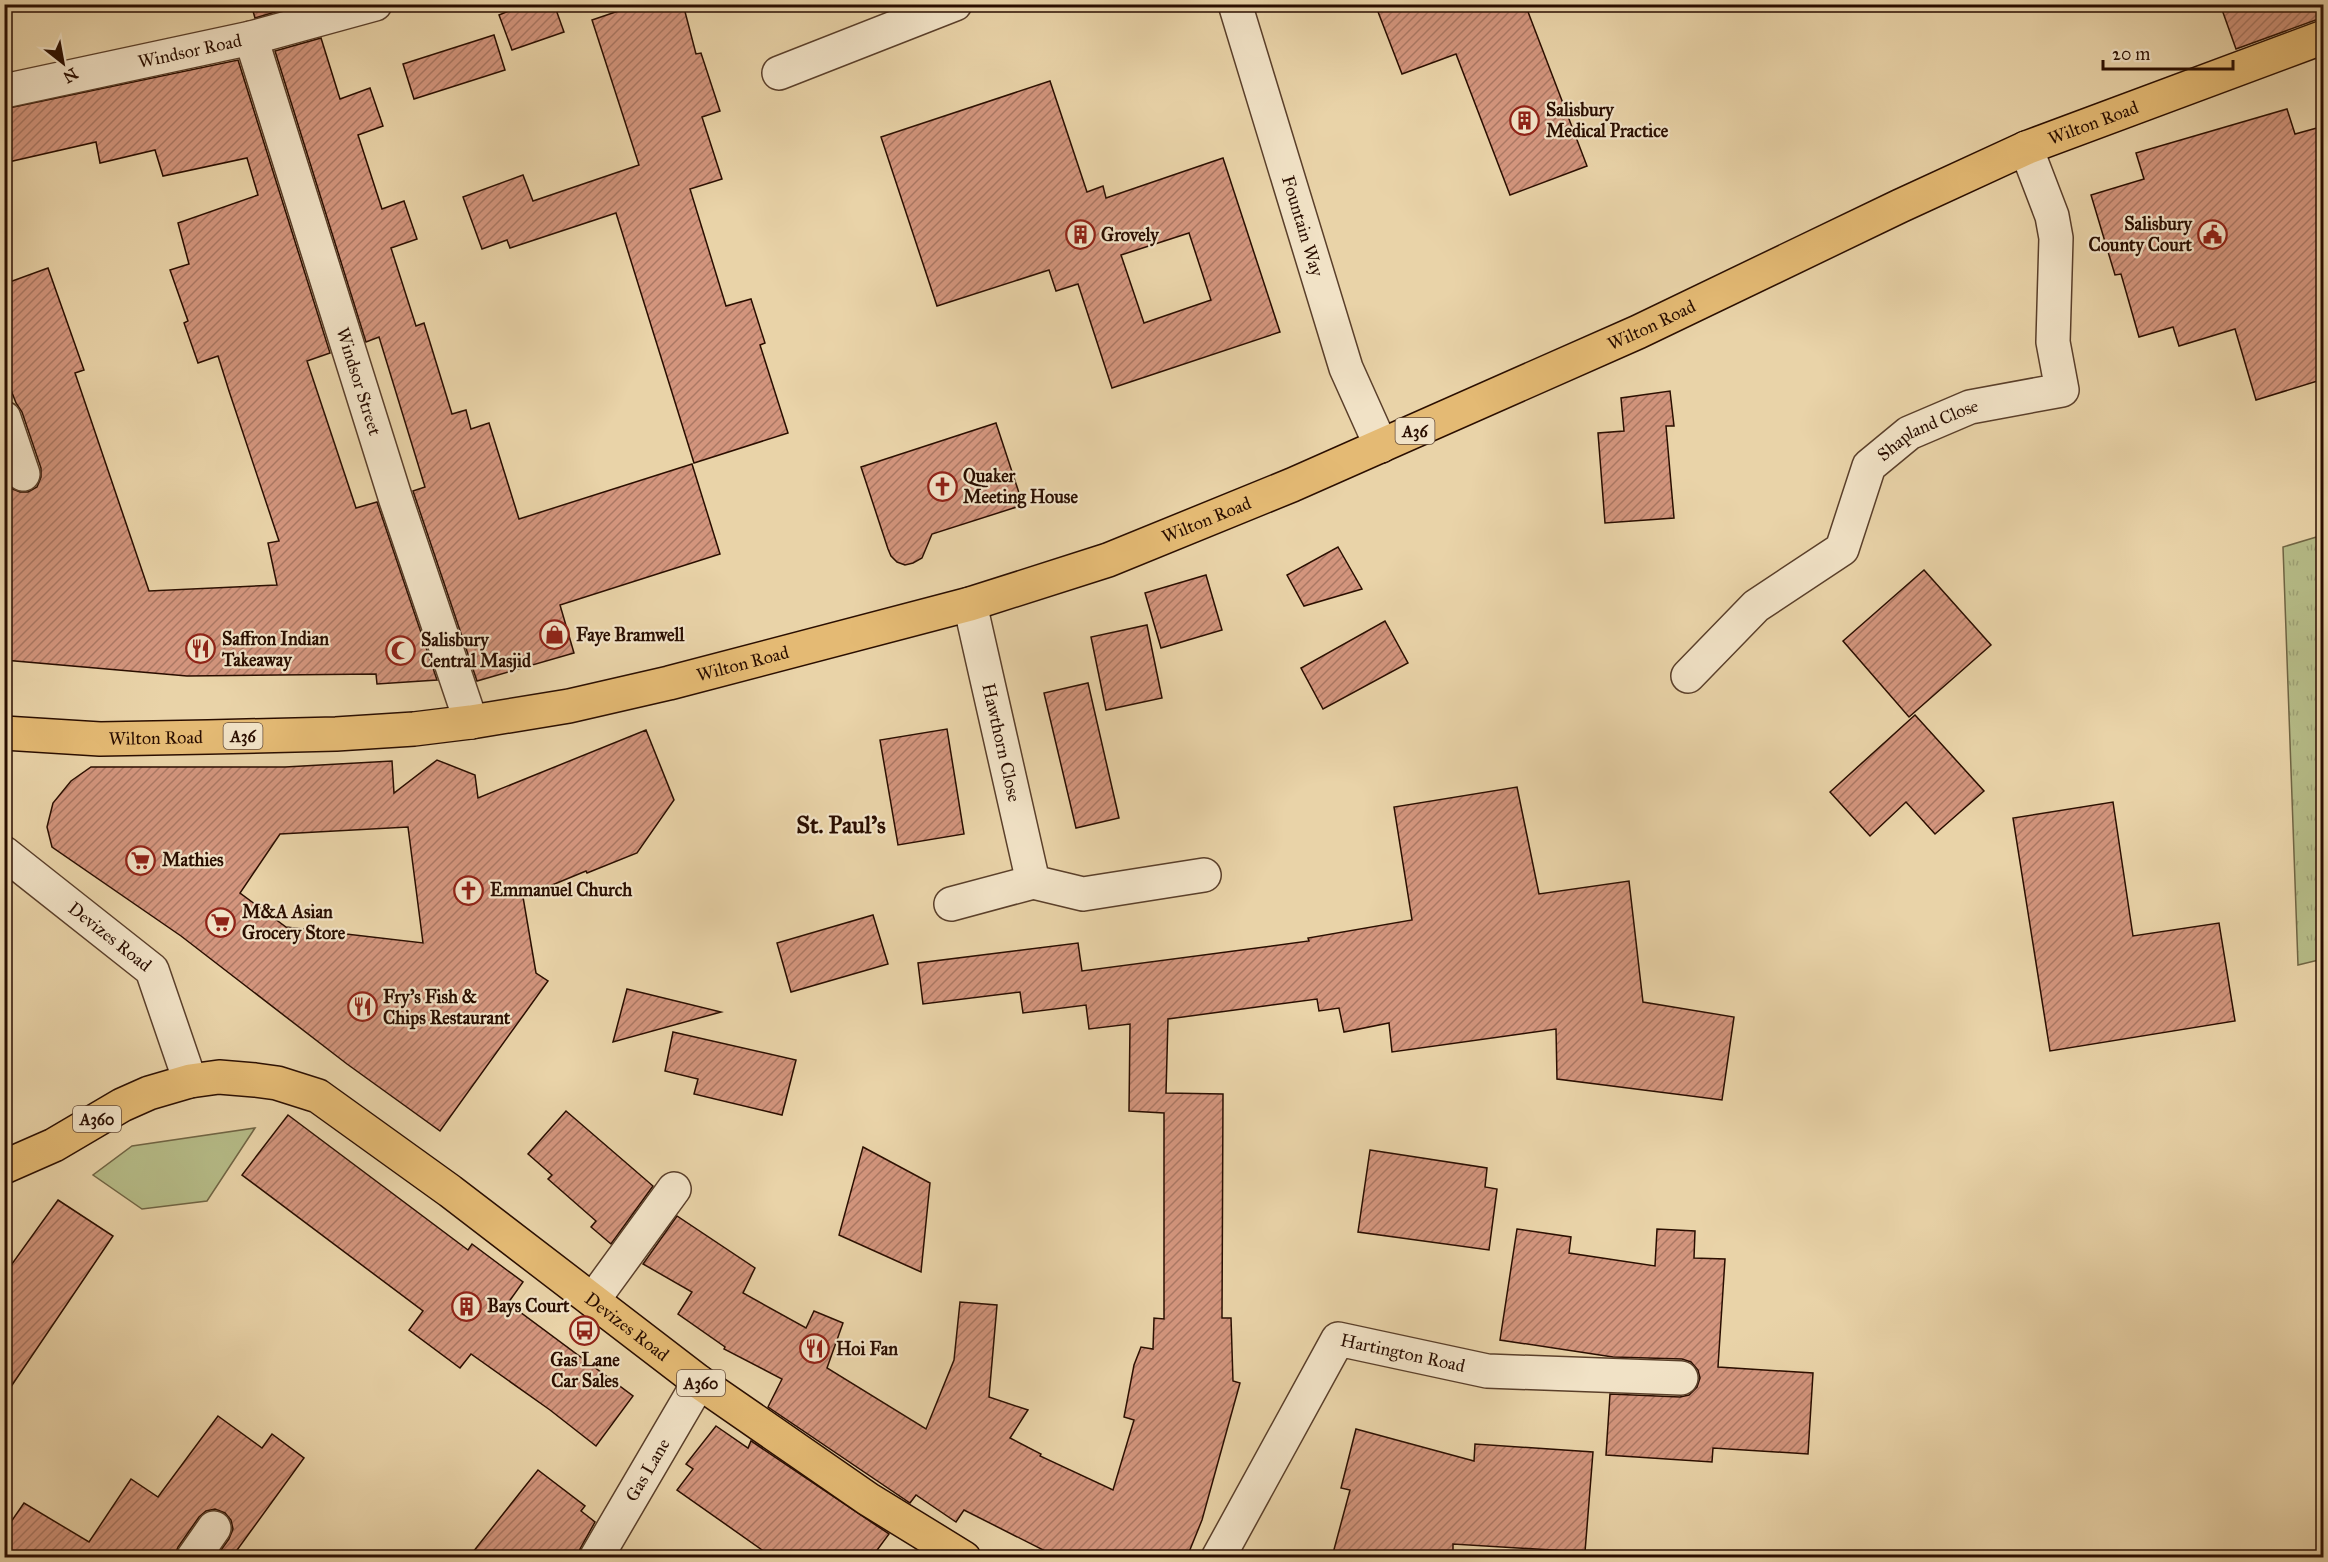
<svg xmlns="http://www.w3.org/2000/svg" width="2328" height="1562" font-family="'IM FELL Great Primer',serif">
  <defs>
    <pattern id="park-tufts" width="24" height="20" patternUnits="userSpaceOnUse" patternTransform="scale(1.5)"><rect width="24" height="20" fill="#b6bc88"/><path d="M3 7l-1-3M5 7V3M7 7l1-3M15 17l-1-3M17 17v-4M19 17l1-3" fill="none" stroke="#9da074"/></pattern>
    <pattern id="building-hatch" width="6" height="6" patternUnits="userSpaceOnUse" patternTransform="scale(1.5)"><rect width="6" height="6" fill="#d3957d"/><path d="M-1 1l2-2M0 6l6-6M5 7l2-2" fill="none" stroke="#ab7864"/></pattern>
  </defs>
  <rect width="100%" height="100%" fill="#e9d3a8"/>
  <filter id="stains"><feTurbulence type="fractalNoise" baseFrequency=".00333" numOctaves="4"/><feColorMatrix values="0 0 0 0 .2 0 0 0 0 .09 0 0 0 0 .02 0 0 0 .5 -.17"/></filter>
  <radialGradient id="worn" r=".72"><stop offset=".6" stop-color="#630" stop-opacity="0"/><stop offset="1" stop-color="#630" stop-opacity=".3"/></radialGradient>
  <!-- grass -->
  <path fill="#b6bc88" stroke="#706544" stroke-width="1.5" d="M255,1128L207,1201L142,1209L93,1175L132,1146Z"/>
  <!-- park -->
  <path fill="url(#park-tufts)" stroke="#706544" stroke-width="1.5" d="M2323,535V959L2298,965L2283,547Z"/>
  <!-- building -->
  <g fill="url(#building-hatch)" stroke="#2a0e00" stroke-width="1.5" fill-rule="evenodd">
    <path d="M251,4H302L255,18Z"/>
    <path d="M526,4H554L564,32L512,50L499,15Z"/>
    <path d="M639,4H683L696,54L701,53L720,111L702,117L722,179L690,189L726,306L751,299L765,343L760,345L788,433L694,463L616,213L510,248L507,240L482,249L463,197L523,175L533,201L639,165L592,20Z"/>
    <path d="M1375,4H1525L1587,166L1510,195L1456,54L1402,74Z"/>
    <path d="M2220,4H2324V17L2236,49Z"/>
    <path d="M494,35L505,70L414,99L403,64Z"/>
    <path d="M321,38L340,99L370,88L383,126L358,135L382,209L404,201L417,239L391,248L416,326L424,323L452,414L466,410L471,429L489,423L519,519L692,464L720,554L560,605L574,653L477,681L413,491L425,487L379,337L366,342L275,51Z"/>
    <path d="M238,60L330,353L307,361L356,508L377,502L437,680L377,684L376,674L187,676L4,660V478L10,488L20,492H28L37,487L41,477V468L22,412L16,403L4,372V284L48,268L84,370L75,373L149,591L277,585L268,543L279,541L229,391L218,356L198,363L184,323L188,321L170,270L189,264L178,223L258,195L247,158L163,176L155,150L100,163L96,142L4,163V109Z"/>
    <path d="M1050,81L1087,192L1103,186L1106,198L1223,158L1280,332L1112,388L1078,284L1056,291L1049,270L937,306L881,137ZM1189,233L1211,300L1144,323L1121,255Z"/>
    <path d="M2287,109L2295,134L2324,126V379L2256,400L2235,329L2179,346L2173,327L2139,337L2121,274L2115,275L2091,195L2144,179L2136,153Z"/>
    <path d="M1670,391L1674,426H1666L1674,518L1605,523L1598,433L1624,431L1621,398Z"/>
    <path d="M996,423L1023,505L932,534L922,558L913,563L905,565L897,562L891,556L888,549L861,467Z"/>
    <path d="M1338,547L1362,589L1304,606L1287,575Z"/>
    <path d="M1924,570L1991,645L1909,717L1843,641Z"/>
    <path d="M1206,575L1222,630L1161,648L1145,593Z"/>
    <path d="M1385,621L1408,663L1323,709L1301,668Z"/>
    <path d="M1147,625L1162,698L1106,710L1091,637Z"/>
    <path d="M1088,683L1119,818L1076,828L1044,693Z"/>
    <path d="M1915,715L1984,791L1935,834L1906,802L1870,836L1830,792Z"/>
    <path d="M947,729L964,834L898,845L880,740Z"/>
    <path d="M646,730L674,800L637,853L587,873L586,871L523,897L536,973L548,981L440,1131L347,1064L181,936L52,847L47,827L53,803L71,781L91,767H285L392,761L394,793L437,760L475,775L478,798ZM408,827L423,943L286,927L240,893L280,834Z"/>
    <path d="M1517,787L1539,894L1629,881L1643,1002L1734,1017L1722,1100L1557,1079L1556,1029L1392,1052L1389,1023L1344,1032L1339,1008L1319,1011L1317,999L1168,1019L1166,1093L1223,1094L1222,1318H1231L1233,1381L1240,1383L1202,1520L1187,1557H1057L964,1510L956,1522L916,1495L910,1503L768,1407L782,1379L724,1349L725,1347L678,1314L692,1292L643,1264L677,1216L755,1268L743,1293L806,1328L814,1311L843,1323L827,1368L926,1429L954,1360L960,1302L997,1305L989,1397L1028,1410L1010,1438L1041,1454L1040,1456L1113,1490L1134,1420L1124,1417L1134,1365L1141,1347L1153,1349L1154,1318L1164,1319V1113L1129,1111L1130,1024L1089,1029L1086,1005L1023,1013L1020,992L923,1004L918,963L1078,943L1082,971L1309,941L1308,938L1412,920L1394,807Z"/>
    <path d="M2113,802L2133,936L2219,923L2235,1021L2050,1051L2013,818Z"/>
    <path d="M873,915L888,964L791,992L777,943Z"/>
    <path d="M627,989L721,1012L613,1042Z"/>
    <path d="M673,1032L796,1060L782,1115L694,1094L698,1079L665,1071Z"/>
    <path d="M566,1111L653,1186L611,1244L591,1227L596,1221L548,1179L552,1175L528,1154Z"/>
    <path d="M288,1115L468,1250L472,1244L523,1282L508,1303L633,1396L596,1446L550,1410L471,1354L460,1368L409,1330L423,1311L242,1175Z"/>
    <path d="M863,1147L930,1183L921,1272L839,1235Z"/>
    <path d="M1370,1150L1487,1168L1485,1187L1497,1189L1489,1250L1358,1232Z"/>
    <path d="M58,1200L113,1236L4,1397V1275Z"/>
    <path d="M1517,1229L1571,1237L1569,1253L1655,1266L1657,1229L1695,1231L1694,1258L1725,1259L1718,1367L1813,1373L1808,1454L1713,1448L1712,1462L1606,1455L1610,1394L1680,1397L1689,1395L1697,1387L1700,1378L1698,1370L1691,1362L1682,1359L1613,1357L1500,1340Z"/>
    <path d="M218,1416L262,1448L272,1434L304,1458L232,1557H216L229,1539L233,1529L231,1520L225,1513L215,1509L206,1511L199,1517L178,1547L174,1557H4V1532L24,1503L89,1542L131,1479L158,1497Z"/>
    <path d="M716,1426L748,1448L751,1441L889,1534L872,1557H772L677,1490L693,1469L686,1464Z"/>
    <path d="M1356,1429L1474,1461L1475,1444L1593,1452L1585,1552L1453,1544V1557H1332L1350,1490L1341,1488Z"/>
    <path d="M538,1470L585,1506L581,1511L595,1522L580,1549L577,1557H469Z"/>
  </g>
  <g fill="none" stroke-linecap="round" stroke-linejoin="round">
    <defs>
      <g id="minor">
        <path id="s1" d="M1235,4L1346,368L1381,446"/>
        <path id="s2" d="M251,38L396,500L471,722"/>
        <path d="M779,73L955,4"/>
        <path id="s3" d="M4,91L251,38L375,4"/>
        <path d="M4,418L23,474"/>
        <path id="s4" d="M970,604L1033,882L1083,894L1204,875"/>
        <path id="s5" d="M1688,676L1756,606L1842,549L1869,466L1909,433L1970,407L2062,390L2053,342L2056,238L2052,216L2026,148"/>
        <path id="s6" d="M4,853L152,970L190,1081"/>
        <path d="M951,904L1033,882"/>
        <path d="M593,1300L674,1189"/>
        <path d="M193,1558L214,1528"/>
        <path id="s7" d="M596,1558L699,1382"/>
        <path id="s8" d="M1218,1558L1338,1339L1487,1371L1681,1378"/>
      </g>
      <g id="major">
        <path id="s9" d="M4,1167L54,1145L122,1105L149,1093L190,1081L219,1077L255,1080L277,1083L318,1096L450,1191L699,1382L868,1499L964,1558"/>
      </g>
      <g id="highway">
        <path id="s10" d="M4,733L100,739L208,737L336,734L414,729L471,722L569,706L669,683L970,604L1108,560L1292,485L1638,332L1900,206L2026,148L2324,37"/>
      </g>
    </defs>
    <!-- minor casing -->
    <use href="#minor" stroke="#5a3f2a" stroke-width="36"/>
    <!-- major casing -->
    <use href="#major" stroke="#2a0e00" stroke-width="36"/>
    <!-- highway casing -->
    <use href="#highway" stroke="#2a0e00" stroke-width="36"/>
    <!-- minor -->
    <use href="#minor" stroke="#f1e2c6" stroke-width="33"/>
    <!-- major -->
    <use href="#major" stroke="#e4ba74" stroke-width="33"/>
    <!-- highway -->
    <use href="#highway" stroke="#e4ba74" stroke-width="33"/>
  </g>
  <!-- icons -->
  <defs>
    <symbol id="building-ring" viewBox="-11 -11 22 22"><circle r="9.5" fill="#f1e2c6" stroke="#8f2418" stroke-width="1.5"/><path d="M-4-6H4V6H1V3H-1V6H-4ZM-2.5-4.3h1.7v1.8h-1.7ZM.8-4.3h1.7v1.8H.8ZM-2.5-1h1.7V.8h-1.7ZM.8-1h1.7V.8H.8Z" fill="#8f2418"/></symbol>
    <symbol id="civic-ring" viewBox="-11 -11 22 22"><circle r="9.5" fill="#f1e2c6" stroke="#8f2418" stroke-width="1.5"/><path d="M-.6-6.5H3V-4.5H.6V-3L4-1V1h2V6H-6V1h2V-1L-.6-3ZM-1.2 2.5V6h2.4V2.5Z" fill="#8f2418"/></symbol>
    <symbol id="church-ring" viewBox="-11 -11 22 22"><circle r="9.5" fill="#f1e2c6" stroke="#8f2418" stroke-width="1.5"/><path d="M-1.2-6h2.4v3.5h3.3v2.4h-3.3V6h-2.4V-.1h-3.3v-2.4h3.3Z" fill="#8f2418"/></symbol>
    <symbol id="shop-ring" viewBox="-11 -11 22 22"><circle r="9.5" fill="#f1e2c6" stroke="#8f2418" stroke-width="1.5"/><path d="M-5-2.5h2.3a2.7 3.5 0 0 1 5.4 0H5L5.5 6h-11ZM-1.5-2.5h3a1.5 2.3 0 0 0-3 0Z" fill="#8f2418"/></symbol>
    <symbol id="restaurant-ring" viewBox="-11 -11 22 22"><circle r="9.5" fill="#f1e2c6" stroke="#8f2418" stroke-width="1.5"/><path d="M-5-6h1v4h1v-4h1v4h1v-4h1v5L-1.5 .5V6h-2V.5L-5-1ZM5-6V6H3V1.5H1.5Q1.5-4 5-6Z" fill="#8f2418"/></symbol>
    <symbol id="mosque-ring" viewBox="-11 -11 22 22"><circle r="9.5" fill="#f1e2c6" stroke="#8f2418" stroke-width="1.5"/><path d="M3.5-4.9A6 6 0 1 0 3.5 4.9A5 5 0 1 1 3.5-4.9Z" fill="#8f2418"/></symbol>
    <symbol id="supermarket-ring" viewBox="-11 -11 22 22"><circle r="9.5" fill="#f1e2c6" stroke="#8f2418" stroke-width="1.5"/><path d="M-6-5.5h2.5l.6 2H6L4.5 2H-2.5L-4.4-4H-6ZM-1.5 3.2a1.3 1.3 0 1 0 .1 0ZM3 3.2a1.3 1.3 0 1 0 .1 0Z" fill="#8f2418"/></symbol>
    <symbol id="bus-ring" viewBox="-11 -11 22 22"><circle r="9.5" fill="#f1e2c6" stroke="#8f2418" stroke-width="1.5"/><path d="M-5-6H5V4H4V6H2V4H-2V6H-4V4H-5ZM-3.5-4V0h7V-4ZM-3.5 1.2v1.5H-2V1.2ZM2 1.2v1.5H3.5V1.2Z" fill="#8f2418"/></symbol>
  </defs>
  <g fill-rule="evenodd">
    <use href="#building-ring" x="1508" y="104" width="33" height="33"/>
    <use href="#civic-ring" x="2196" y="218" width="33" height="33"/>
    <use href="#building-ring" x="1064" y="218" width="33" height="33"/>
    <use href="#church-ring" x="926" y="470" width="33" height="33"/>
    <use href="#shop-ring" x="538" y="618" width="33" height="33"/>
    <use href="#restaurant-ring" x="184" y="632" width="33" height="33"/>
    <use href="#mosque-ring" x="384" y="634" width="33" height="33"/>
    <use href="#supermarket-ring" x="124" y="844" width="33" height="33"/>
    <use href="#church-ring" x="452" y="874" width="33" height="33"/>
    <use href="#supermarket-ring" x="204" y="906" width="33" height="33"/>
    <use href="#restaurant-ring" x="346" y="990" width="33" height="33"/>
    <use href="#building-ring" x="450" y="1290" width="33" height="33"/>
    <use href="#bus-ring" x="568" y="1314" width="33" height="33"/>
    <use href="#restaurant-ring" x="798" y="1332" width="33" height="33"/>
  </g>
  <g text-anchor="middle" stroke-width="4.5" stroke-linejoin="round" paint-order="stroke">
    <!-- shield labels -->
    <g fill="#f1e2c6" stroke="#664e3b" stroke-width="1.5">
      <rect x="1395.5" y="418" width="39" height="26" rx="4.5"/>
      <rect x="223.5" y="723" width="39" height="26" rx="4.5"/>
      <rect x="73" y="1106" width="48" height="26" rx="4.5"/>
      <rect x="677" y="1370" width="48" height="26" rx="4.5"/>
    </g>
    <g font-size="16" font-weight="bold" fill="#2a0e00">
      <text x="1415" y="437">A36</text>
      <text x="243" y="742">A36</text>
      <text x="97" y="1125">A360</text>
      <text x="701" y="1389">A360</text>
    </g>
    <!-- street labels -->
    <g font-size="18" fill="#2a0e00" stroke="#f1e2c6">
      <text dy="6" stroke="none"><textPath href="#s3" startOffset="190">Windsor Road</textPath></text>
      <text dy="6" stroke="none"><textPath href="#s10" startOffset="2204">Wilton Road</textPath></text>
      <text dy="6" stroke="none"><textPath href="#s1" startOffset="232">Fountain Way</textPath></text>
      <text dy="6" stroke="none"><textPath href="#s10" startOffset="1718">Wilton Road</textPath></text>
      <text dy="6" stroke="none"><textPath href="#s2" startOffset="360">Windsor Street</textPath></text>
      <text dy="6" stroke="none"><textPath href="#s5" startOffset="358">Shapland Close</textPath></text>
      <text dy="6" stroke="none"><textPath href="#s10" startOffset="1232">Wilton Road</textPath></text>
      <text dy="6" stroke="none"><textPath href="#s10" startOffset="746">Wilton Road</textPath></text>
      <text dy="6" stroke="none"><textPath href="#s10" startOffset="152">Wilton Road</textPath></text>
      <text dy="6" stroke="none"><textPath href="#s4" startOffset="142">Hawthorn Close</textPath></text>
      <text dy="6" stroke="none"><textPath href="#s6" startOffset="135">Devizes Road</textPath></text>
      <text dy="6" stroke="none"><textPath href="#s9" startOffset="722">Devizes Road</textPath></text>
      <text dy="6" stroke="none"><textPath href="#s8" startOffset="316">Hartington Road</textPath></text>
      <text dy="6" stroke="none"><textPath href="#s7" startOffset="102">Gas Lane</textPath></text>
    </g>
    <!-- poi labels -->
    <g font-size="18" font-weight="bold" fill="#2a0e00" stroke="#f1e2c6" text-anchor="start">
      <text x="1546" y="116">Salisbury<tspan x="1546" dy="21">Medical Practice</tspan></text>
      <text x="2192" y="230" text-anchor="end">Salisbury<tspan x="2192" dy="21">County Court</tspan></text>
      <text x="1101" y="241">Grovely</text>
      <text x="963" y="482">Quaker<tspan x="963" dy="21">Meeting House</tspan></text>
      <text x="576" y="641">Faye Bramwell</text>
      <text x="222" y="645">Saffron Indian<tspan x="222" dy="21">Takeaway</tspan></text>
      <text x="421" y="646">Salisbury<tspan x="421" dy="21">Central Masjid</tspan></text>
      <text x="162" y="866">Mathies</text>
      <text x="490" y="896">Emmanuel Church</text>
      <text x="242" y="918">M&amp;A Asian<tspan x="242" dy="21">Grocery Store</tspan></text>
      <text x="383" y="1003">Fry's Fish &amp;<tspan x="383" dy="21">Chips Restaurant</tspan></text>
      <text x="487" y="1312">Bays Court</text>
      <text x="836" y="1355">Hoi Fan</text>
      <text x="585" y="1366" text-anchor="middle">Gas Lane<tspan x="585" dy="21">Car Sales</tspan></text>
    </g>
    <!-- district labels -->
    <g font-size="24" font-weight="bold" fill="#2a0e00" stroke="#f1e2c6">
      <text x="841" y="833">St. Paul's</text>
    </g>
  </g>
  <!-- margin -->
  <rect width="2328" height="1562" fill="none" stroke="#e9d3a8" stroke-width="24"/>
  <rect x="6" y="6" width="2316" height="1550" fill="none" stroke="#2a0e00" stroke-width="3"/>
  <rect x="12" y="12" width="2304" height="1538" fill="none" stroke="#2a0e00" stroke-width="1.5"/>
  <!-- north arrow -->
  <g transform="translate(63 63) rotate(149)" stroke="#f1e2c6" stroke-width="4.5" paint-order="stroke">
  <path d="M0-4.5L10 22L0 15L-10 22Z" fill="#2a0e00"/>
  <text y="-9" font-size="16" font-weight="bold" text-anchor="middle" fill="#2a0e00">N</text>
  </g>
  <!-- scale -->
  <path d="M2103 60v9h130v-9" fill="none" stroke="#2a0e00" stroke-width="3"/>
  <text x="2112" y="60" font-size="18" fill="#2a0e00" stroke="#f1e2c6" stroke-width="4.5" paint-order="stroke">20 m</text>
  <rect width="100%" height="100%" filter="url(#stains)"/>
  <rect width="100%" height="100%" fill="url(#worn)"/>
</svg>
